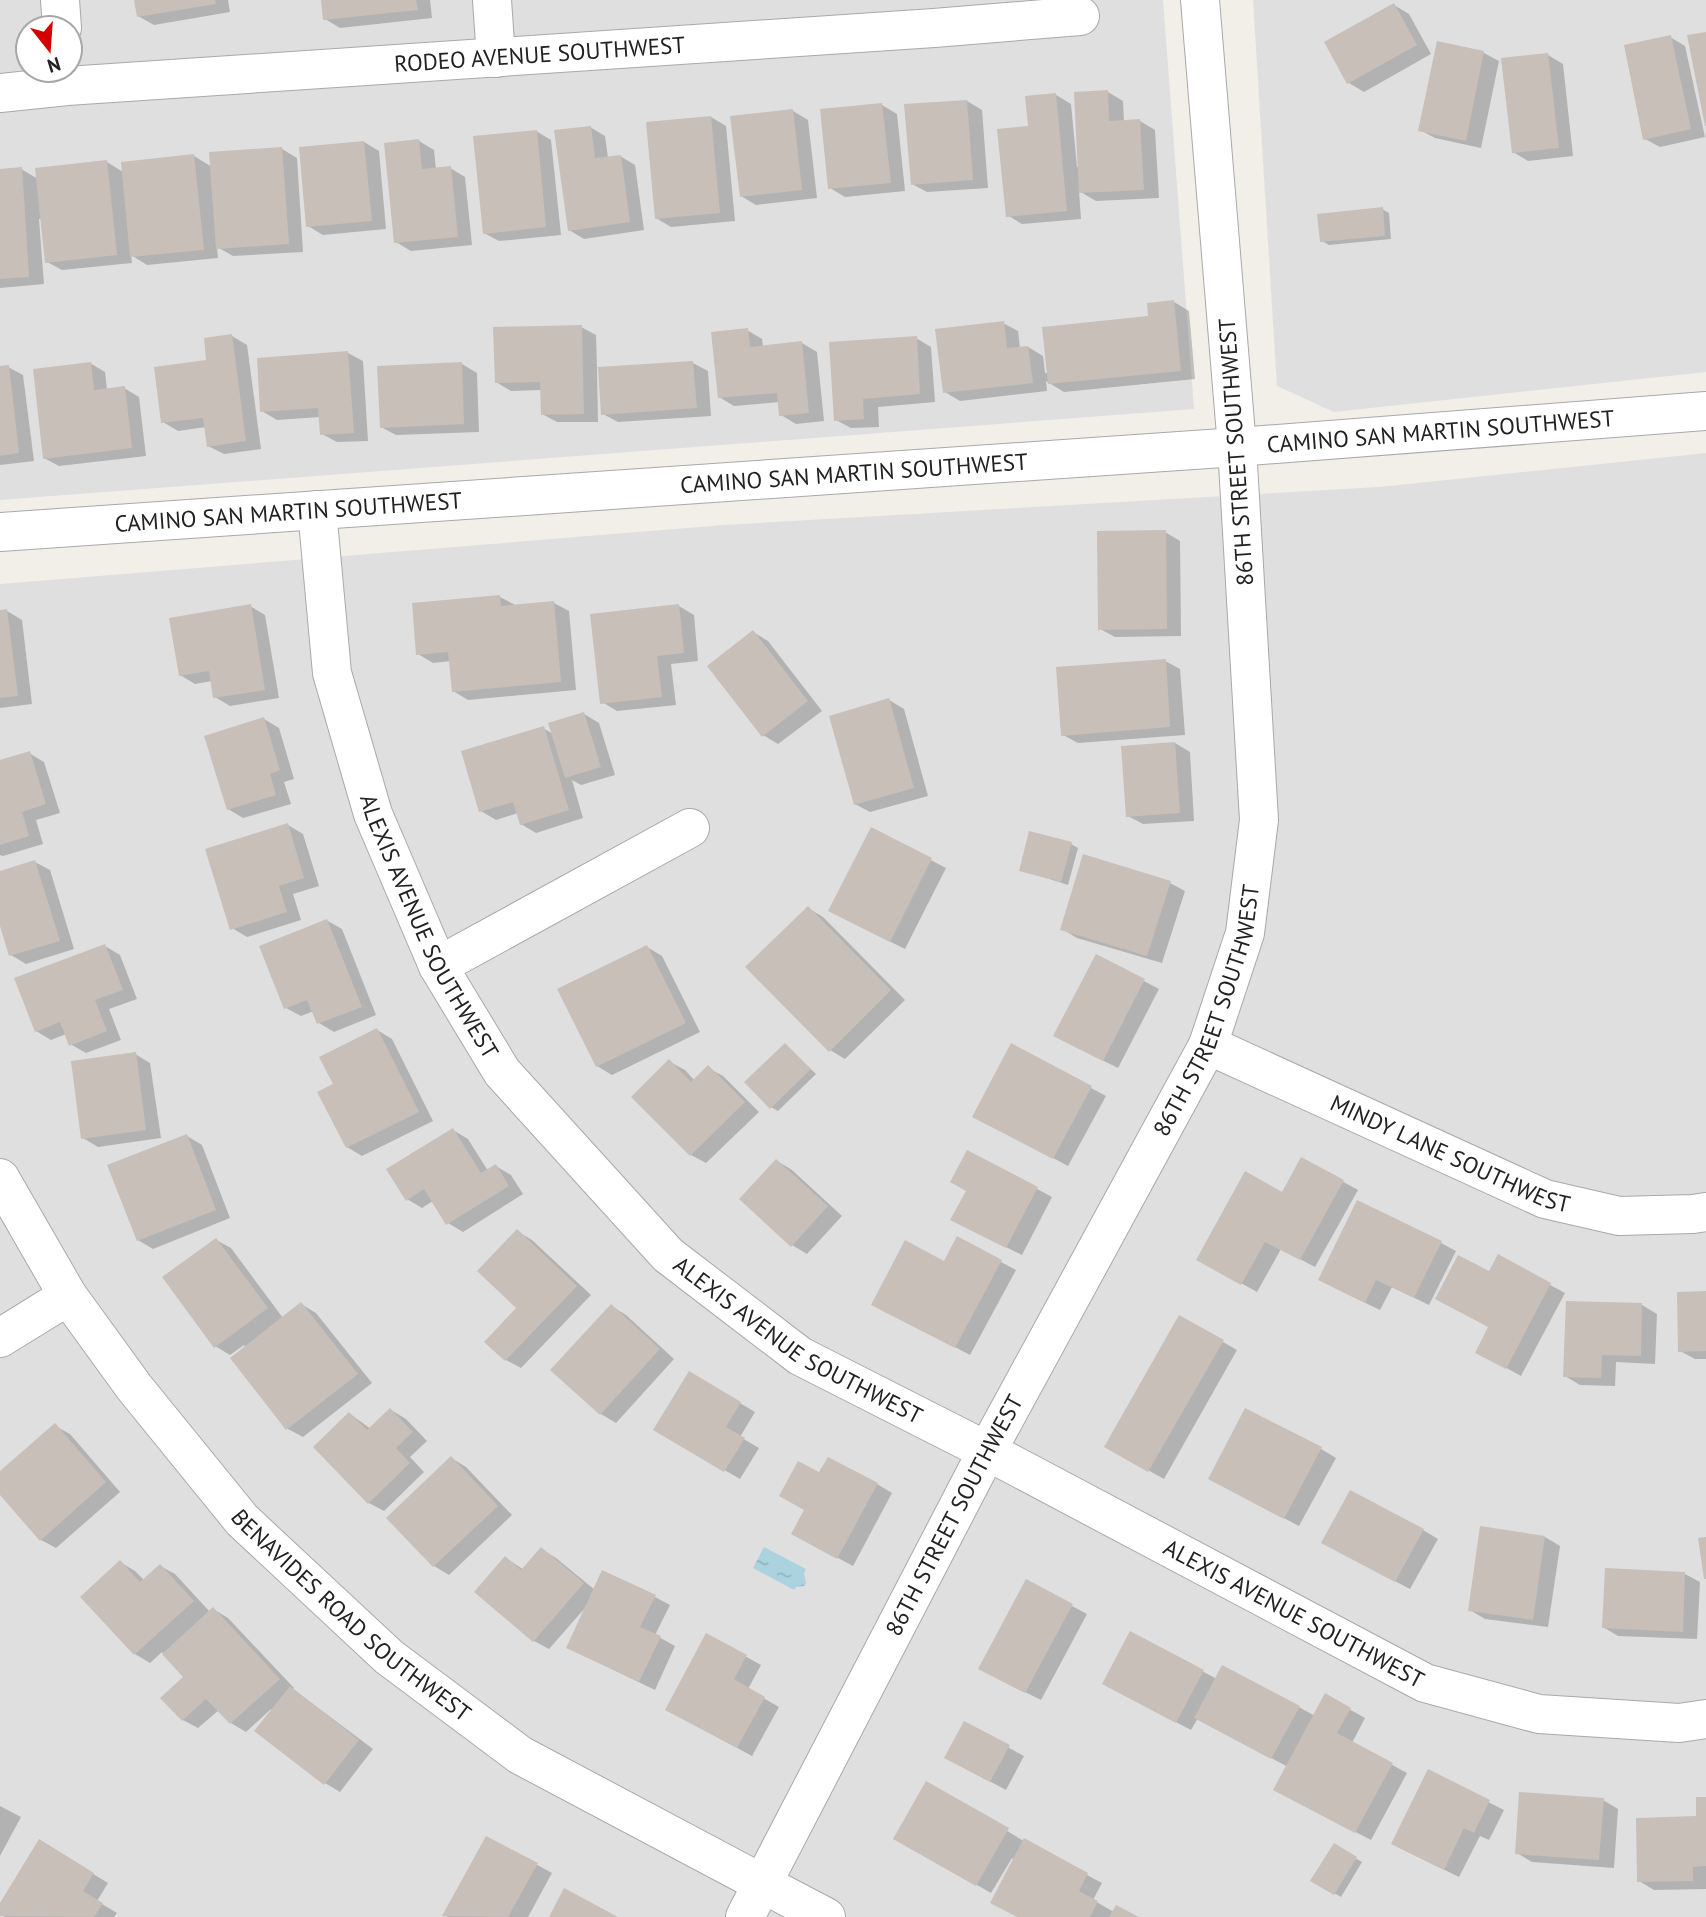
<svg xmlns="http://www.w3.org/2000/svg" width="1706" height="1917" font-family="'PT Sans',sans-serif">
  <defs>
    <pattern id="water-ripples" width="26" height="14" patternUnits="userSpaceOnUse" patternTransform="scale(1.75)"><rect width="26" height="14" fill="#aad3df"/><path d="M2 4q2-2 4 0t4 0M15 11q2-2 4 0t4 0" fill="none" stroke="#92b5bf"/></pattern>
  </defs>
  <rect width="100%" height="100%" fill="#f2efe9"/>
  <!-- residential -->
  <g fill="#e0dfdf" fill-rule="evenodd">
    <path d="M0,0H1163L1194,409L0,500ZM28,28H70V70H28Z"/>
    <path d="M1253,0H1706V372L1334,412L1277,386Z"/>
    <path d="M1706,453V1917H0V584L724,525L1379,487Z"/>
  </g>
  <!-- water -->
  <path fill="url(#water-ripples)" d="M764,1547L806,1569L804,1573L806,1583L804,1586L796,1587L794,1590L753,1568Z"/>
  <!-- shadow -->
  <g fill="#0003">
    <path d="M136,0H228L230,12L154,25L138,16Z"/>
    <path d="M323,0H430L432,18L340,28L325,19Z"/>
    <path d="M1394,5L1409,14L1431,54L1364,92L1349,83Z"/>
    <path d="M1670,37L1685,46L1705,137L1660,147L1645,139Z"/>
    <path d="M1438,43L1484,53L1499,61L1481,148L1435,138L1420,130Z"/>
    <path d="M1548,55L1563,64L1573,156L1528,161L1513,152Z"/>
    <path d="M1108,92L1123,101L1124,122L1140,121L1155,130L1159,198L1096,201L1079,191L1081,219L1022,224L1007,215L1056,95L1071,104L1077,167L1080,166Z"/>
    <path d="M967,101L982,110L988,188L927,192L912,184Z"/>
    <path d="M882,105L897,114L905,191L845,197L830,188Z"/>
    <path d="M793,111L808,120L817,198L756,205L741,196Z"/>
    <path d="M711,117L726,126L735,221L671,227L656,218Z"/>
    <path d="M590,127L605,136L608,158L620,156L635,165L644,230L584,239L569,230Z"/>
    <path d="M536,131L551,140L561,235L499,241L484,233Z"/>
    <path d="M419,141L434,150L436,170L450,168L465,177L472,245L411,251L396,242Z"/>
    <path d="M364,142L379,151L386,229L323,235L308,226Z"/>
    <path d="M282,149L297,158L303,252L233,256L217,247L218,258L147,265L131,255L132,263L62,270L47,262L42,219H39L44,284L0,288V171L21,169L38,179L107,162L123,172L194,156L212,167Z"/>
    <path d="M1382,209L1389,213L1391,239L1329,245L1322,241Z"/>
    <path d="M1174,302L1189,311L1195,379L1064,392L1046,381L1047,391L960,401L945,392L1003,323L1018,331L1020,348L1028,347L1043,356L1045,373H1048L1150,318Z"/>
    <path d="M581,327L596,335L597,369L693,363L708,371L711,416L618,422L603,414L600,369H597L598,422H557L542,414V390L511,391L496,382Z"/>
    <path d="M747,330L762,339L763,347L802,343L817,352L824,421L796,424L781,415L780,402L734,406L719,397Z"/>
    <path d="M232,336L247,345L261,449L224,454L208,446L206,427L178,431L163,422L208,361Z"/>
    <path d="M916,338L931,347L935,402L878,407L879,427L851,428L836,420Z"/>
    <path d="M348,353L363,361L368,441L337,442L322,434L320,417L277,420L262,411Z"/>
    <path d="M90,363L105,372L107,390L124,388L139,397L146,456L59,466L44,458Z"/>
    <path d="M462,364L477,373L479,432L396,435L381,427Z"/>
    <path d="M8,367L23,375L34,461L0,465V368Z"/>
    <path d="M1165,532L1180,541L1181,636L1115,637L1100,629Z"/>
    <path d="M500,597L515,605L554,603L569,611L576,690L468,700L453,691L451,661L433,663L418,654Z"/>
    <path d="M250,606L265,615L279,698L230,706L215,697L212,681L195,684L180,675Z"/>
    <path d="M679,606L694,615L698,661L671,664L676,705L617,711L602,702Z"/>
    <path d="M7,611L22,620L32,704L0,708V612Z"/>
    <path d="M753,632L768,641L822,711L778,744L763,735Z"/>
    <path d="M1165,661L1180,669L1185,735L1078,743L1063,735Z"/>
    <path d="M889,700L904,709L928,796L870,812L855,804Z"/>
    <path d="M584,714L599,723L615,775L581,785L572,780L583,818L536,833L521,824L518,813L496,820L481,811L543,728L553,734Z"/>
    <path d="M264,719L279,728L294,779L284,782L291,804L243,818L228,809Z"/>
    <path d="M1175,743L1190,752L1194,821L1143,824L1128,816Z"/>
    <path d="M29,753L44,762L60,813L36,820L43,844L3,856L0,855V762Z"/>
    <path d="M288,825L303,834L319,886L293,894L301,920L247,937L232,928Z"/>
    <path d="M872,829L946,868L905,949L845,919Z"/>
    <path d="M1071,844L1078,848L1068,885L1021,870Z"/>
    <path d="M35,862L50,870L74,949L26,964L11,955L0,920V872Z"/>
    <path d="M1170,883L1185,891L1162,963L1077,938L1062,929Z"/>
    <path d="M808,908L823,917L905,1000L845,1059L830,1050Z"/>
    <path d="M326,920L342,929L376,1015L334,1032L319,1023L314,1011L301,1016L286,1008Z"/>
    <path d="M105,946L120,955L137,999L109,1009L121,1040L86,1053L70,1044L66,1034L51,1040L36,1031Z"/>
    <path d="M647,947L662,956L700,1032L612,1075L597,1066Z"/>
    <path d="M1144,981L1159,989L1118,1068L1070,1044Z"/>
    <path d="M377,1030L392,1039L433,1121L362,1156L347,1147L335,1084Z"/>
    <path d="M785,1045L816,1074L778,1111L771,1107Z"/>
    <path d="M135,1054L150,1063L161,1138L98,1147L83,1138Z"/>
    <path d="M670,1062L685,1070L695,1081L708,1068L723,1076L759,1112L706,1163L691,1155Z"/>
    <path d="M1091,1088L1106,1096L1068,1166L990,1124Z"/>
    <path d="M453,1130L468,1139L488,1171L496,1166L511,1175L523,1194L463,1232L448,1223L433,1201L422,1208L407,1199Z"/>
    <path d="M187,1136L202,1145L230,1218L153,1249L138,1240Z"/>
    <path d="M968,1152L1052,1197L1022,1255L967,1228Z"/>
    <path d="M1302,1159L1358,1190L1315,1267L1281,1249L1257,1292L1198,1259L1283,1194Z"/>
    <path d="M777,1161L792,1170L842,1216L807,1254L792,1245Z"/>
    <path d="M517,1231L532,1240L591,1295L521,1368L506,1360L487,1342L519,1308Z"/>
    <path d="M958,1239L1016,1270L970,1355L889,1312L945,1263Z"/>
    <path d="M216,1240L231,1248L283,1318L301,1304L316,1313L372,1383L303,1437L288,1429L244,1345L230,1355L215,1346Z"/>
    <path d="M1441,1243L1456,1251L1429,1305L1392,1287L1380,1310L1335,1288Z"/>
    <path d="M1498,1257L1565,1293L1521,1376L1492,1360L1489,1273Z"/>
    <path d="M1706,1293V1359H1695L1680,1351Z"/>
    <path d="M1642,1305L1657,1314L1655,1364L1616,1362L1615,1386L1580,1385L1565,1376Z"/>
    <path d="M611,1306L626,1315L674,1359L616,1423L601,1414Z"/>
    <path d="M1179,1317L1237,1350L1164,1479L1106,1447Z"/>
    <path d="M689,1373L755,1412L740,1437L759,1448L740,1479L655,1430Z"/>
    <path d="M391,1410L406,1419L427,1441L410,1457L424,1472L384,1511L369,1503L350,1414L371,1429Z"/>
    <path d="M55,1426L70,1434L120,1492L56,1548L41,1540L0,1493V1473Z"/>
    <path d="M1321,1449L1336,1458L1299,1526L1225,1487Z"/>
    <path d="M451,1458L466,1467L512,1515L449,1575L434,1566Z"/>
    <path d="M820,1475L877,1484L892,1493L853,1566L808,1542Z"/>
    <path d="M1423,1530L1438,1539L1410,1589L1338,1551Z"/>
    <path d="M1545,1537L1560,1546L1548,1627L1485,1619L1470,1610Z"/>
    <path d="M541,1549L556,1558L595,1590L655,1597L670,1605L655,1635L675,1646L655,1690L583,1655L585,1608L549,1649L534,1641L477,1591L506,1558L524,1570Z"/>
    <path d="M120,1562L135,1571L144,1580L160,1566L175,1574L210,1612L213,1609L228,1618L294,1688L293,1689L373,1749L340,1792L325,1783L271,1709L246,1732L231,1723L219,1710L198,1728L183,1720L163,1698L185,1678L162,1652L150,1663L135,1654Z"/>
    <path d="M1685,1574L1700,1582L1697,1639L1618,1636L1603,1627Z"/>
    <path d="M1072,1606L1087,1614L1041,1700L995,1677Z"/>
    <path d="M1131,1634L1217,1679L1299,1707L1315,1716L1326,1696L1365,1718L1352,1743L1407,1773L1371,1840L1290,1798L1288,1767L1198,1718L1191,1730L1119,1692Z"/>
    <path d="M707,1635L761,1665L748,1689L779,1707L752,1756L682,1718Z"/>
    <path d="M965,1724L1024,1756L1006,1790L961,1766Z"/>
    <path d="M1429,1772L1504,1810L1489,1840L1480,1836L1459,1877L1408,1852Z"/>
    <path d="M927,1783L1022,1840L1102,1883L1093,1900L1114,1912L1135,1917H1019L1014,1860L1012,1858L991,1893L895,1838Z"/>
    <path d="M1706,1799V1889L1654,1890L1639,1881L1698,1817Z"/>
    <path d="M1603,1800L1618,1809L1614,1868L1532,1862L1517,1853Z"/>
    <path d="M0,1806L21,1817L0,1856Z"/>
    <path d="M487,1838L552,1873L528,1917H448L444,1915Z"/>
    <path d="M39,1841L108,1883L97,1901L117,1913L114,1917H5L0,1914V1907Z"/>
    <path d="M1334,1846L1362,1862L1341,1897L1313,1881Z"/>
  </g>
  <!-- building -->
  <g fill="#c7bfb8">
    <path d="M134,0H215L216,4L137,17Z"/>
    <path d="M321,0H416L418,10L323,20Z"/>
    <path d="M1394,3L1417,45L1347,84L1324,42Z"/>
    <path d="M1706,32V126H1705L1687,35Z"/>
    <path d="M1671,35L1691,129L1643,140L1624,45Z"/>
    <path d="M1437,41L1484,51L1466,141L1418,131Z"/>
    <path d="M1548,53L1559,148L1512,153L1501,58Z"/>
    <path d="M1108,90L1109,121L1140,119L1144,190L1079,193L1074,92Z"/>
    <path d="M1056,93L1067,211L1006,217L997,129L1028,126L1025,96Z"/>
    <path d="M967,100L973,180L911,185L904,104Z"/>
    <path d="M882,103L891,183L828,189L820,109Z"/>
    <path d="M793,109L802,190L740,197L730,116Z"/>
    <path d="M711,116L720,213L655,219L646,122Z"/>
    <path d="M591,126L595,158L621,155L630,222L568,231L554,130Z"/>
    <path d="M537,130L546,227L483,234L473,136Z"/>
    <path d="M419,139L422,169L451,166L458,237L394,243L384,143Z"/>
    <path d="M364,141L372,221L306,227L299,147Z"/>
    <path d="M282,147L289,244L216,249L209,152Z"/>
    <path d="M194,154L204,250L130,257L121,162Z"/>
    <path d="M107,160L117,255L45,263L35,168Z"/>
    <path d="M22,167L29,277L0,279V169Z"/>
    <path d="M1383,207L1385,236L1320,242L1317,214Z"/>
    <path d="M1174,300L1181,371L1048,384L1042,327L1148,316L1147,303Z"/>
    <path d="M1004,321L1007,348L1028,346L1033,383L943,393L935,329Z"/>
    <path d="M582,325L584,414L541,415L540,382L495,383L493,327Z"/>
    <path d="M748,328L750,347L802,341L809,413L779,416L777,393L718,398L711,332Z"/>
    <path d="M232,334L246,441L207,447L203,418L161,423L154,367L206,360L204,338Z"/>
    <path d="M917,336L920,394L863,399L864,419L834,421L829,342Z"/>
    <path d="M348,351L354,433L320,435L318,408L260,412L257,358Z"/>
    <path d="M693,361L697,408L601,415L598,367Z"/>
    <path d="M91,362L94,390L125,386L132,448L43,459L33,369Z"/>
    <path d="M462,362L464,424L380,428L377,366Z"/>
    <path d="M9,365L19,453L0,456V366Z"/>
    <path d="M1166,530L1167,629L1098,630L1097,531Z"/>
    <path d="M500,595L501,606L554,601L561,682L452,692L448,652L416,655L412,603Z"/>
    <path d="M251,604L265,690L213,698L209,671L179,676L169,618Z"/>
    <path d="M679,604L684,653L657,656L662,697L600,704L590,614Z"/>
    <path d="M7,609L18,696L0,698V610Z"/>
    <path d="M753,630L808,701L762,737L707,666Z"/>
    <path d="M1166,659L1170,727L1061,736L1056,667Z"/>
    <path d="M889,698L914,788L854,805L829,716Z"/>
    <path d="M584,712L601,767L565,778L548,723Z"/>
    <path d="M264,717L280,770L270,774L276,795L227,810L204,736Z"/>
    <path d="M544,726L569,810L520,825L513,802L479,812L461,751Z"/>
    <path d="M1175,742L1180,813L1126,817L1121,746Z"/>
    <path d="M30,751L46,804L22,812L29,836L0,845V760Z"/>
    <path d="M288,823L304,878L279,886L287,912L230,930L205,849Z"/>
    <path d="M871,827L932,858L890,942L828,911Z"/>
    <path d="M1029,831L1072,842L1061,882L1019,871Z"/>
    <path d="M1083,854L1171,881L1147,956L1060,930Z"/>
    <path d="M35,860L60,941L9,956L0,926V871Z"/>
    <path d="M808,906L891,990L829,1052L745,967Z"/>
    <path d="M327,919L362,1007L317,1024L307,1000L284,1009L259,946Z"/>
    <path d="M105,944L123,990L95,1000L107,1031L69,1046L60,1022L35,1032L14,978Z"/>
    <path d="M647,945L686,1023L596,1067L557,989Z"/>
    <path d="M1096,954L1145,979L1103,1061L1053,1036Z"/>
    <path d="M377,1028L419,1112L346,1148L317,1092L333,1084L319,1057Z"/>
    <path d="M785,1043L811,1069L770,1109L744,1082Z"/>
    <path d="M1011,1043L1092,1086L1053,1159L972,1117Z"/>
    <path d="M136,1052L146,1130L81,1139L71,1061Z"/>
    <path d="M669,1059L691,1082L708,1065L745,1102L690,1156L631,1097Z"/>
    <path d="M453,1128L481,1173L496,1164L509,1186L446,1225L424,1189L406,1201L386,1169Z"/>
    <path d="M187,1134L216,1210L137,1241L107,1165Z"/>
    <path d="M967,1150L1038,1187L1006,1248L950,1220L966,1191L950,1182Z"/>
    <path d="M1301,1157L1344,1180L1300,1260L1265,1242L1241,1285L1196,1260L1245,1171L1282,1192Z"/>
    <path d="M776,1159L828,1206L791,1247L739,1199Z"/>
    <path d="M1357,1200L1442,1241L1414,1298L1376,1280L1365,1303L1318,1280Z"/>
    <path d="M517,1229L577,1286L505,1361L484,1342L516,1308L477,1271Z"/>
    <path d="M957,1236L1002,1260L955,1348L871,1305L905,1240L944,1261Z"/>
    <path d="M216,1238L268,1308L214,1348L162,1277Z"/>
    <path d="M1498,1254L1551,1283L1506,1369L1475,1353L1488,1327L1435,1299L1458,1255L1489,1271Z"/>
    <path d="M1706,1291V1351L1678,1352L1677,1292Z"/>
    <path d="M1566,1301L1642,1303L1641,1356L1602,1355L1601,1378L1563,1377Z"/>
    <path d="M301,1302L358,1374L286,1430L230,1358Z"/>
    <path d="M611,1304L660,1349L600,1415L550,1370Z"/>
    <path d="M1179,1315L1224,1340L1148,1472L1104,1447Z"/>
    <path d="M689,1371L741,1402L726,1427L745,1438L724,1472L653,1430Z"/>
    <path d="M390,1408L413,1432L396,1448L410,1463L368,1504L313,1447L349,1412L367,1430Z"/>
    <path d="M1245,1408L1322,1447L1284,1519L1208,1479Z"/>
    <path d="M55,1423L106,1482L40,1541L0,1495V1471Z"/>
    <path d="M451,1456L498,1506L433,1567L386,1518Z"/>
    <path d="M828,1457L878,1483L837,1559L791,1534L804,1510L779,1496L798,1461L819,1472Z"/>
    <path d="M1350,1490L1424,1529L1395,1582L1321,1543Z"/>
    <path d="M1480,1526L1545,1536L1533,1620L1468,1611Z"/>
    <path d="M1706,1537V1579H1704L1698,1538Z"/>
    <path d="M541,1547L584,1583L533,1642L474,1592L505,1556L521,1570Z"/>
    <path d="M120,1560L140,1582L160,1564L194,1601L134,1655L80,1597Z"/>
    <path d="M1605,1568L1685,1572L1683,1632L1602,1628Z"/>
    <path d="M602,1570L656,1595L640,1627L661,1636L639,1682L566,1648Z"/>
    <path d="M1026,1579L1073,1604L1025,1693L978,1669Z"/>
    <path d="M213,1607L280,1679L230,1724L206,1699L182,1721L160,1698L183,1677L162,1654Z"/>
    <path d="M1130,1631L1204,1670L1176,1723L1102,1684Z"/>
    <path d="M706,1633L747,1655L734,1679L765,1697L737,1748L665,1710Z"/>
    <path d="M1222,1665L1300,1706L1271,1759L1194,1718Z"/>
    <path d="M290,1686L359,1740L324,1785L254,1731Z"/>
    <path d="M1325,1693L1351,1708L1337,1733L1393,1763L1355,1833L1273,1790Z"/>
    <path d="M964,1721L1010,1745L990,1782L944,1758Z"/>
    <path d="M1428,1769L1490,1800L1474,1833L1464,1828L1444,1870L1391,1844Z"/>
    <path d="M926,1781L1009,1828L976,1886L893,1839Z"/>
    <path d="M1519,1792L1604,1798L1599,1860L1515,1854Z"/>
    <path d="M1696,1797H1706V1866L1693,1867V1881L1637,1882L1636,1818L1696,1816Z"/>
    <path d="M486,1836L538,1863L508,1917L442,1916Z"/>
    <path d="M1024,1838L1088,1873L1079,1891L1098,1901L1090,1917H1017L990,1903Z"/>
    <path d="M39,1839L94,1873L83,1891L103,1903L94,1917L0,1916V1903Z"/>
    <path d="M1334,1843L1357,1857L1334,1895L1310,1881Z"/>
    <path d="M564,1888L618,1917H549Z"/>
    <path d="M1116,1905L1139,1917H1109Z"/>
  </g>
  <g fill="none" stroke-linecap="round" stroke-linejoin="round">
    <defs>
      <g id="minor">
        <path d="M60,0L62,28"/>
        <path d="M492,0L496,58"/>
        <path id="s1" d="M0,93L67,86L934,28L1080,16"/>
        <path id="s2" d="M317,510L332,673L373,814L438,966L502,1072L668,1255L800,1356L987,1451L1425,1683L1539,1714L1679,1723L1706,1719"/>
        <path d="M438,966L690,828"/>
        <path id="s3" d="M1208,1045L1545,1199L1619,1216L1693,1214L1706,1212"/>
        <path id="s4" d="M0,1178L68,1296L134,1387L242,1520L389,1657L520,1755L763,1884"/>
        <path d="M0,1338L68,1296"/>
      </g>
      <g id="tertiary">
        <path id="s5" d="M0,532L1237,447L1706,411"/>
        <path d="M763,1884L826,1917"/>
        <path id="s6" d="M745,1917L987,1451L1208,1045L1245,933L1259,820L1237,447L1200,0"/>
      </g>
    </defs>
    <!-- minor casing -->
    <use href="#minor" stroke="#a9a9a9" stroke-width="40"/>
    <!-- tertiary casing -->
    <use href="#tertiary" stroke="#a9a9a9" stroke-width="40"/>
    <!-- minor -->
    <use href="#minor" stroke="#fff" stroke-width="38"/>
    <!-- tertiary -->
    <use href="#tertiary" stroke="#fff" stroke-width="38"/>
  </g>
  <g text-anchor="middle" stroke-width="6" stroke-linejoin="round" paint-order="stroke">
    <!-- street labels -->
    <g font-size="23" fill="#222" stroke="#fff">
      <text dy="8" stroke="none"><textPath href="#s1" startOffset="541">RODEO AVENUE SOUTHWEST</textPath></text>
      <text dy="8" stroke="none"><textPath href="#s5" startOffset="1444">CAMINO SAN MARTIN SOUTHWEST</textPath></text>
      <text transform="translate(1236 452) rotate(-94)" y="8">86TH STREET SOUTHWEST</text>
      <text dy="8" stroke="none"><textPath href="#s5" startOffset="856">CAMINO SAN MARTIN SOUTHWEST</textPath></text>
      <text dy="8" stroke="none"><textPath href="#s5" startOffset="289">CAMINO SAN MARTIN SOUTHWEST</textPath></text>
      <text dy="8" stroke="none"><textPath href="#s2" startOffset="436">ALEXIS AVENUE SOUTHWEST</textPath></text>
      <text dy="8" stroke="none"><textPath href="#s6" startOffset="1020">86TH STREET SOUTHWEST</textPath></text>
      <text dy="8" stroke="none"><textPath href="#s3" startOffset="266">MINDY LANE SOUTHWEST</textPath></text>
      <text dy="8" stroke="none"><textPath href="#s2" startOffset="1003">ALEXIS AVENUE SOUTHWEST</textPath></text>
      <text dy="8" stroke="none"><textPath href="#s6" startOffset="453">86TH STREET SOUTHWEST</textPath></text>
      <text dy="8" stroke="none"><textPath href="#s2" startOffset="1570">ALEXIS AVENUE SOUTHWEST</textPath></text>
      <text dy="8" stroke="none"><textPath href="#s4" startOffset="565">BENAVIDES ROAD SOUTHWEST</textPath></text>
    </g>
  </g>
  <!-- north arrow -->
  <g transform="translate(49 49) rotate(163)"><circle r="33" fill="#ffffff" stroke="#a7a7a7" stroke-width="2"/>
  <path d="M0-5L12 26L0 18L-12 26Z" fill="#d40000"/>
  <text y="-10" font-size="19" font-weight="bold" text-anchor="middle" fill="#222222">N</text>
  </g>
</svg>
